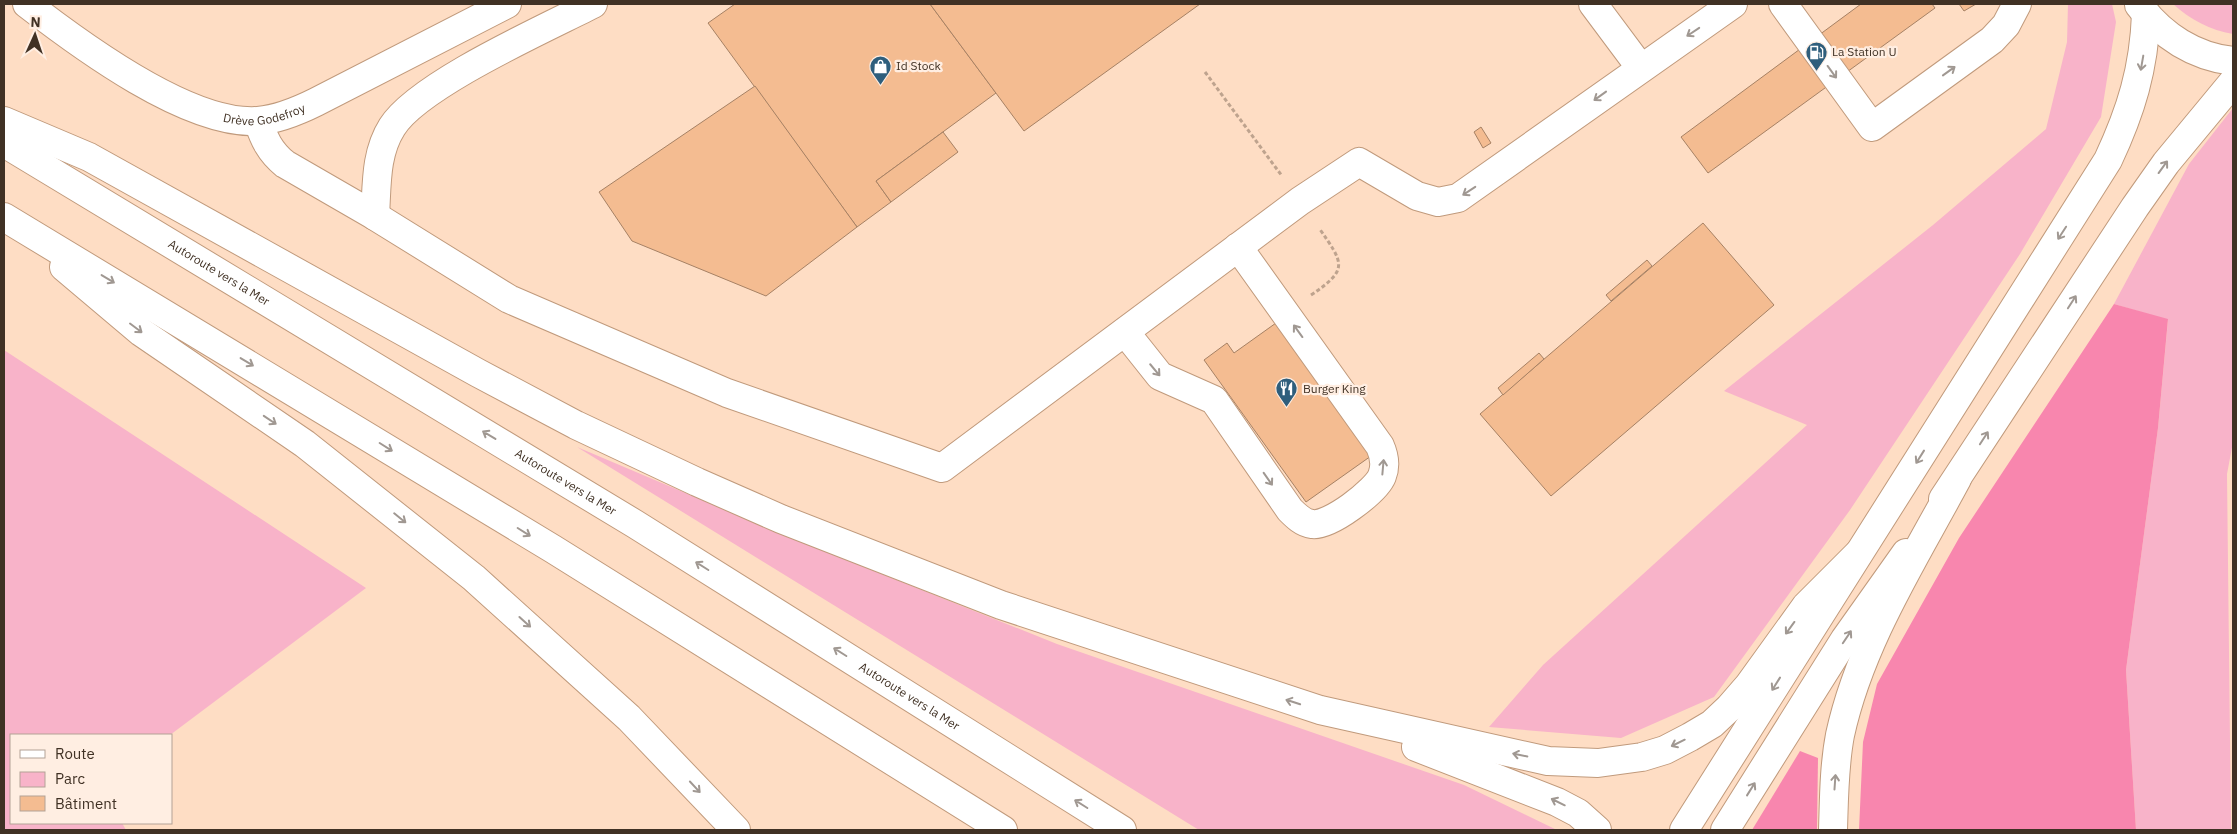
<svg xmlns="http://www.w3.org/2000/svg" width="2237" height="834" font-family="'IBM Plex Sans',sans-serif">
  <rect width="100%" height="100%" fill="#feddc4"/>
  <!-- green -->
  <g fill="#f8b3c9">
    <path d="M2068,4H2112L2116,22L2101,117L2020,254L1850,510L1714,697L1621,738L1489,727L1543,665L1807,425L1724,391L1933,225L2046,129L2067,42Z"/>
    <path d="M2173,4H2233V34C2210,30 2191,20 2173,4Z"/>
    <path d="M2233,108V442L2227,474L2231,830H2136L2126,670L2158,428L2168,320L2114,304L2189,164Z"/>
    <path d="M4,350L366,588L170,735H11V823H122L126,830H4Z"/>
    <path d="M577,447L787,536L1057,644L1464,785L1557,830H1199Z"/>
  </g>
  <!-- forest -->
  <g fill="#f886ae">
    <path d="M2114,304L2168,319L2158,428L2126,670L2136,830H1859L1863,742L1877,684L1959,538Z"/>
    <path d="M1800,751L1818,758L1817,830H1752Z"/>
  </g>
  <!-- building -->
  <g fill="#f4bc91" stroke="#a68164">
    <path d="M735,4H930L996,93L876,181L891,202L857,227L708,23Z"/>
    <path d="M930,4H1200L1024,131Z"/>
    <path d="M1861,4H1932L1935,8L1708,173L1681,137Z"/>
    <path d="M1959,4H1976L1964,11Z"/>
    <path d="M755,86L857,227L766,296L632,241L599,192Z"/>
    <path d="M1481,127L1491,143L1483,148L1474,132Z"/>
    <path d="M943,132L958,152L891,202L876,181Z"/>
    <path d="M1703,223L1774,305L1551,496L1480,414Z"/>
    <path d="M1647,260L1652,266L1611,301L1606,295Z"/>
    <path d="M1276,323L1371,456L1306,502L1204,360L1227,343L1234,353Z"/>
    <path d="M1539,353L1544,359L1503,395L1498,388Z"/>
  </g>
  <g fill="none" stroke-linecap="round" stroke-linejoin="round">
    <defs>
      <g id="minor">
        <path id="s1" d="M27,4C80,45 189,126 258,121C279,119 298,111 316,102L507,4"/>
        <path d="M1593,4L1640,67"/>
        <path d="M1783,4L1872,127L1992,40L2006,25L2017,4"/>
        <path d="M258,121C264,139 270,152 285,164L375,216L509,299L727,393L942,468L1300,201L1359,162L1417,196L1438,202L1458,198L1733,4"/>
        <path d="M375,216C377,185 375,154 392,127C418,85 546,28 593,4"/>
        <path d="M1125,332L1160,376L1214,400L1290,510C1296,516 1303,523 1312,524C1329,527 1376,491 1382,476C1386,466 1384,455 1380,446L1238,247"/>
      </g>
      <g id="major">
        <path d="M2139,5C2162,36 2195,57 2233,61"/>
        <path d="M1943,499L2135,207L2166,163L2233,82"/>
        <path d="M1684,830L2108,160C2131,111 2144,69 2146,14"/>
        <path d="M1725,830L1845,639L1906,553"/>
      </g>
      <g id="highway">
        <path d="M4,121L89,157L478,373L576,425L697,482L781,519L1001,605L1320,710L1548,761L1598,763L1642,757L1665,750L1690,737L1712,724L1729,708L1749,685L1806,606L1858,554"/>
        <path id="s2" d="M4,143L635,524L1122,830"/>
        <path d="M4,217L553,549L1003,830"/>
        <path d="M64,267L141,332L305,444L474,578L629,718L736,830"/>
        <path d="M1416,747L1557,802L1578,813L1597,830"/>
        <path d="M1833,830C1834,799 1834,766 1840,735C1860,643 1913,561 1957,479"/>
      </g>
    </defs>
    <!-- minor casing -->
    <use href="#minor" stroke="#c09a7c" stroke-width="30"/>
    <!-- major casing -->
    <use href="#major" stroke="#c09a7c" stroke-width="30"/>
    <!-- highway casing -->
    <use href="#highway" stroke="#c09a7c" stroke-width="30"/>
    <!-- path -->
    <g stroke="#bea38e" stroke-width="3" stroke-dasharray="4 2.5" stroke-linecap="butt">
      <path d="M1205,72L1282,176"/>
      <path d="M1311,295C1350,269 1343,263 1319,228"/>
    </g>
    <!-- minor -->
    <use href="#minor" stroke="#fff" stroke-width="28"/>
    <!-- major -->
    <use href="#major" stroke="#fff" stroke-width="28"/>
    <!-- highway -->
    <use href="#highway" stroke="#fff" stroke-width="28"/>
  </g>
  <!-- one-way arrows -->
  <defs><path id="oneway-shaft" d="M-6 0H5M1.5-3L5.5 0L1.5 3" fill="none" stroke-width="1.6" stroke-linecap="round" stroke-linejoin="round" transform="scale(1.25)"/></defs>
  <g stroke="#a09892">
    <use href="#oneway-shaft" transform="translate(1693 32) rotate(146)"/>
    <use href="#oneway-shaft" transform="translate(2142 63) rotate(100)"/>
    <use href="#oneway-shaft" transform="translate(1949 71) rotate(-36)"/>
    <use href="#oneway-shaft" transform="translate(1832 72) rotate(54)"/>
    <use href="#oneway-shaft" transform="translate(1600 96) rotate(144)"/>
    <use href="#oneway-shaft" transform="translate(2163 167) rotate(-54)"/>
    <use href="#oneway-shaft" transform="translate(1469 191) rotate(147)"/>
    <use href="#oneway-shaft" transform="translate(2062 233) rotate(123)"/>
    <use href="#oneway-shaft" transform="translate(108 279) rotate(31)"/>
    <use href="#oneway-shaft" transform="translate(2072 302) rotate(-57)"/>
    <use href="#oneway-shaft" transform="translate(136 328) rotate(37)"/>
    <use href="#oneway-shaft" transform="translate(1298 331) rotate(-126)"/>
    <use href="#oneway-shaft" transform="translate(247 362) rotate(31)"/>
    <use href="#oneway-shaft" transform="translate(1155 370) rotate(50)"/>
    <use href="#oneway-shaft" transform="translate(270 420) rotate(34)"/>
    <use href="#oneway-shaft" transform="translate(489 435) rotate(-149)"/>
    <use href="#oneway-shaft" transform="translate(1984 438) rotate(-57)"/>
    <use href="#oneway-shaft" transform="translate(386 447) rotate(32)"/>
    <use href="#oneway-shaft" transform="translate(1920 457) rotate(122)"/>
    <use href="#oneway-shaft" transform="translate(1383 467) rotate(-85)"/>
    <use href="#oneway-shaft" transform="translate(1268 479) rotate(55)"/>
    <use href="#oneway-shaft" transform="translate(400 518) rotate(39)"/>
    <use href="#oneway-shaft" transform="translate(524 532) rotate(32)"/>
    <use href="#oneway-shaft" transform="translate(702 566) rotate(-148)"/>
    <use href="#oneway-shaft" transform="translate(525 622) rotate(42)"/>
    <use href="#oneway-shaft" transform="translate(1790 628) rotate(126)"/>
    <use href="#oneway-shaft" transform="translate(1847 637) rotate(-56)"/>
    <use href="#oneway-shaft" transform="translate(840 652) rotate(-148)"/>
    <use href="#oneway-shaft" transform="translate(1776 684) rotate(122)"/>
    <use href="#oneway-shaft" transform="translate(1293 702) rotate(-162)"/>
    <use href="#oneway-shaft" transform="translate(1678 743) rotate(154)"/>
    <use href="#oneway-shaft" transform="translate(1520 755) rotate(-168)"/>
    <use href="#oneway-shaft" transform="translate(1835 782) rotate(-86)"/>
    <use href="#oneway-shaft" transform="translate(695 787) rotate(47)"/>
    <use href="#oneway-shaft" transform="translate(1751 789) rotate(-58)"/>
    <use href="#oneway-shaft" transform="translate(1558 802) rotate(-154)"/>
    <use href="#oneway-shaft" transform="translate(1081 804) rotate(-148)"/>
  </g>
  <!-- icons -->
  <defs>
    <symbol id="fuel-pin" viewBox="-11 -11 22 30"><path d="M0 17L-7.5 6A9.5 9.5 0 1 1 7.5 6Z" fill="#2e5e7c" stroke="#ffeee2"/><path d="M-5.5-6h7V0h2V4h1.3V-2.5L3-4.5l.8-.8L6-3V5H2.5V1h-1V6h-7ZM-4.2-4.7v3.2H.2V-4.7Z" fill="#fff"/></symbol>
    <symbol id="shop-pin" viewBox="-11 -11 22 30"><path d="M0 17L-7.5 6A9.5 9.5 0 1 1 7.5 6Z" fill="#2e5e7c" stroke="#ffeee2"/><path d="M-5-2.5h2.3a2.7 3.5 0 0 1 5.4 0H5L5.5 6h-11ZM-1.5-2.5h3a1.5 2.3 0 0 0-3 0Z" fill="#fff"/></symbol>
    <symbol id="restaurant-pin" viewBox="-11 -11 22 30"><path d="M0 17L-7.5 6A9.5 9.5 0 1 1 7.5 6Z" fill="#2e5e7c" stroke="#ffeee2"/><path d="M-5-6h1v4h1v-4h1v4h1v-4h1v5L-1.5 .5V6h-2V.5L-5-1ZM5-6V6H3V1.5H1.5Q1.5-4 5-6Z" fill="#fff"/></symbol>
  </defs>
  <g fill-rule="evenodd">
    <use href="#fuel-pin" x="1804" y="40" width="25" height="34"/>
    <use href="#shop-pin" x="868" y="54" width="25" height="34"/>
    <use href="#restaurant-pin" x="1274" y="376" width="25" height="34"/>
  </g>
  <g text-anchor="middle" stroke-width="4.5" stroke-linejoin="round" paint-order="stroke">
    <!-- poi labels -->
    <g font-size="12" fill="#403124" stroke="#ffeee2" text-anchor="start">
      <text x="1832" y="56">La Station U</text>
      <text x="896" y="70">Id Stock</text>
      <text x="1303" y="393">Burger King</text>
    </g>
    <!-- street labels -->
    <g font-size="12" fill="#403124" stroke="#ffeee2">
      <text dy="4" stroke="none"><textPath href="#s1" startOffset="270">Drève Godefroy</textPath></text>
      <text dy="4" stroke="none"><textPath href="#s2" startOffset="251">Autoroute vers la Mer</textPath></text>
      <text dy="4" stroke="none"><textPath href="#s2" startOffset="656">Autoroute vers la Mer</textPath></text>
      <text dy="4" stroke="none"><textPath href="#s2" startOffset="1061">Autoroute vers la Mer</textPath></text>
    </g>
  </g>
  <!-- border -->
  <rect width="2237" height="834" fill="none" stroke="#403124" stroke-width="10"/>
  <!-- legend -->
  <rect x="10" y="734" width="162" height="90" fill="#ffeee2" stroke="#b3a296"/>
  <rect x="20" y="750" width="25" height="8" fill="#ffffff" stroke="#b3a296"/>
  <text x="55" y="759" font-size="15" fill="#403124">Route</text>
  <rect x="20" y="772" width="25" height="15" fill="#f8b3c9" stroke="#b3a296"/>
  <text x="55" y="784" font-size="15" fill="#403124">Parc</text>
  <rect x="20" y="796" width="25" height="15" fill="#f4bc91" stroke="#b3a296"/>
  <text x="55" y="809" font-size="15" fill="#403124">Bâtiment</text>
  <!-- north arrow -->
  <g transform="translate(35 35) rotate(3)" stroke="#ffeee2" stroke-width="4" paint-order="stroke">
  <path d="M0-4L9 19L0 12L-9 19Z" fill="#403124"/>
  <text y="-8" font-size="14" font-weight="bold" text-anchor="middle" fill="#403124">N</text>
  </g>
</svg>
